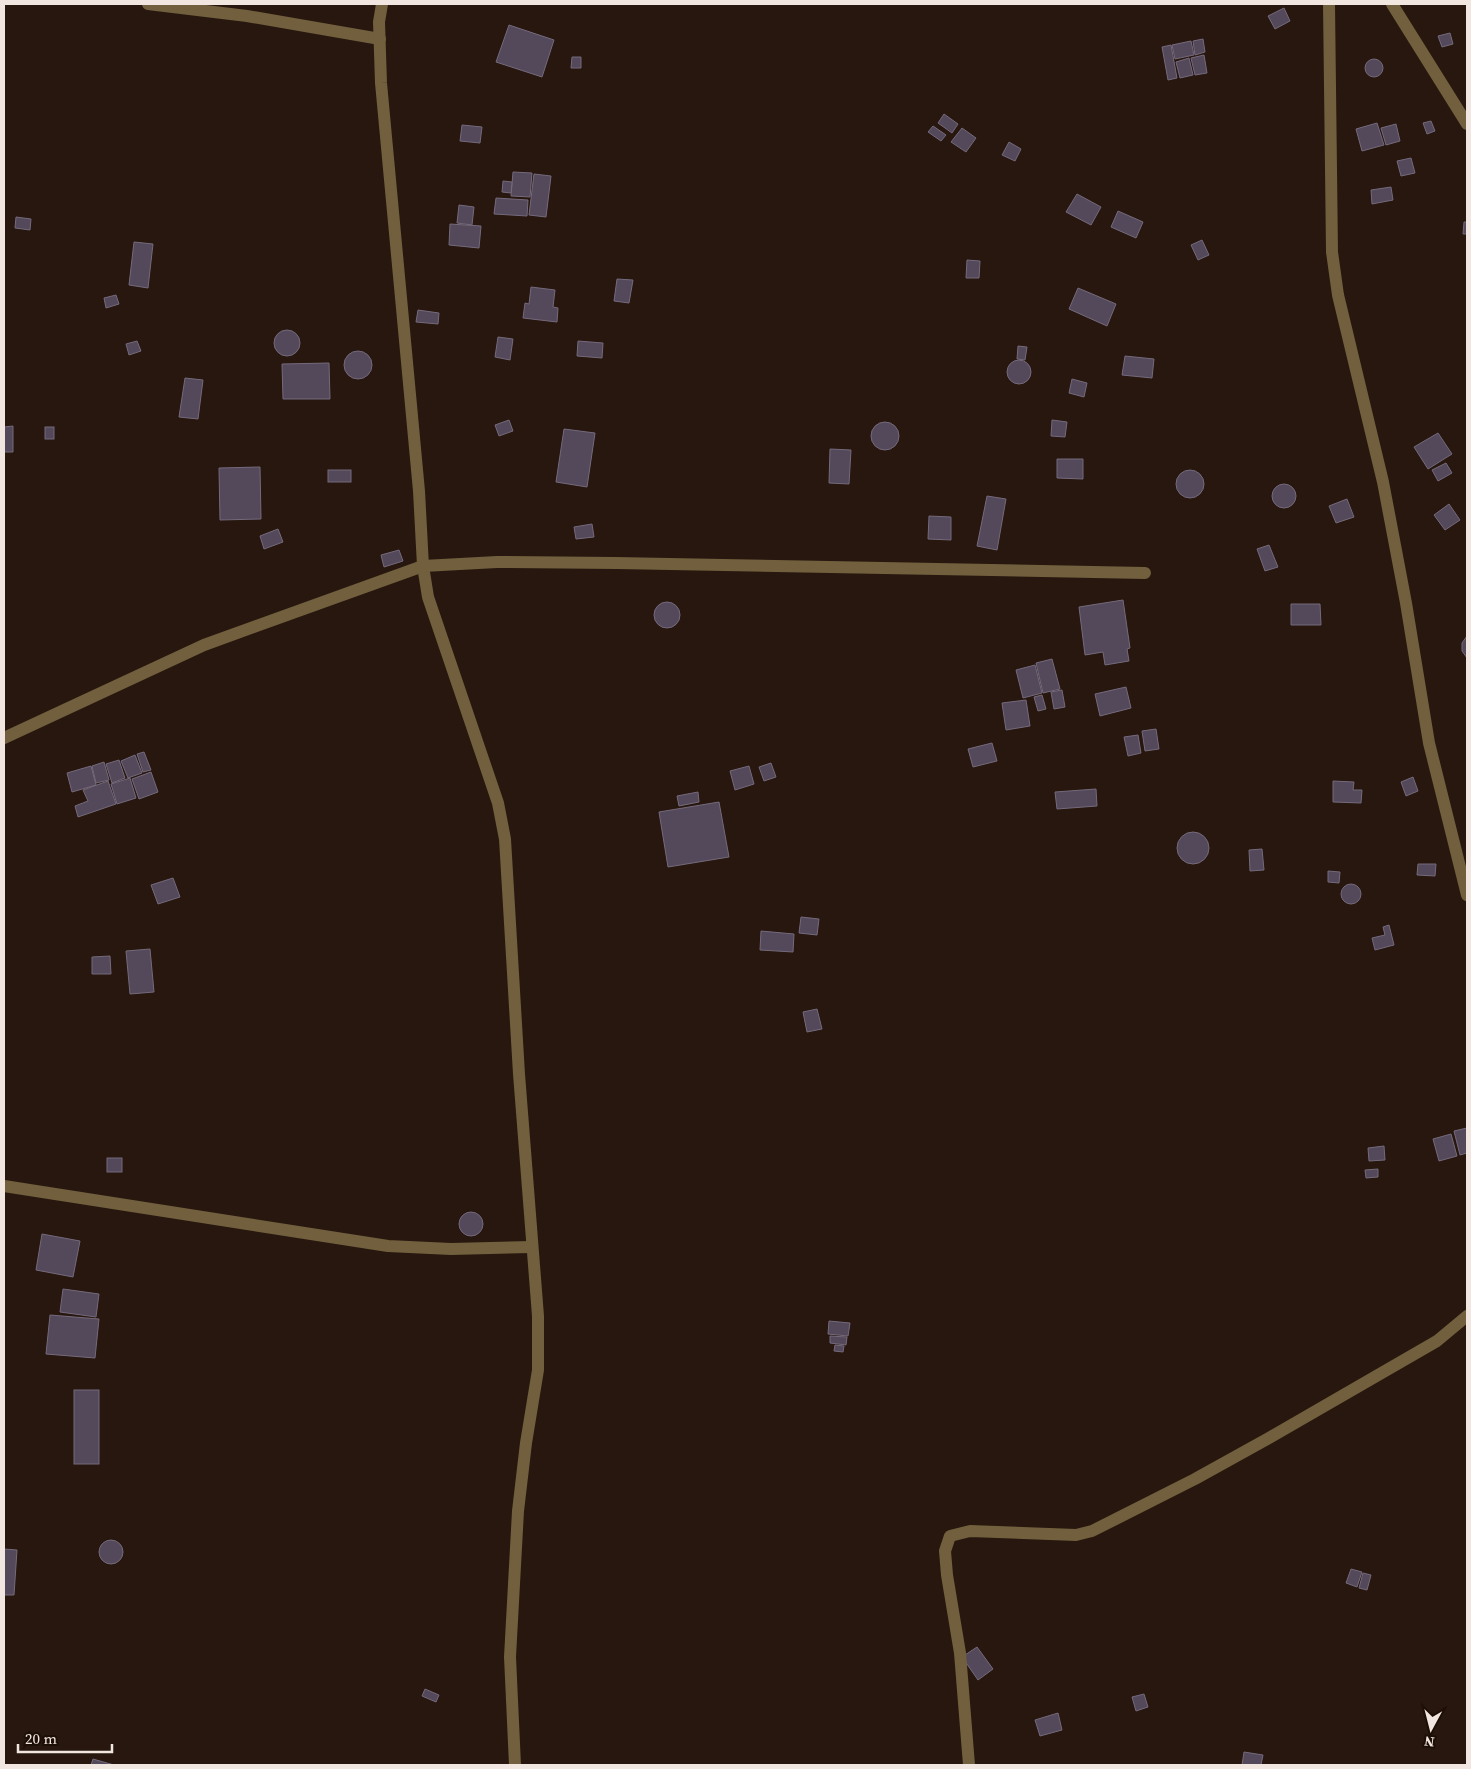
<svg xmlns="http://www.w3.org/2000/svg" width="1471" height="1769" font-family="'Source Serif 4',serif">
  <rect width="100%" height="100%" fill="#27170e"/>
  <!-- building -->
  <g fill="#54495a" stroke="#756a7c">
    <path d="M1284,8L1290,21L1275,29L1268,16Z"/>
    <path d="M509,25L554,40L542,77L496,62Z"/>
    <path d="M1450,33L1453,44L1442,47L1438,36Z"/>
    <path d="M1203,39L1205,52L1195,55L1193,41Z"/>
    <path d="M1191,41L1194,55L1175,59L1172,45Z"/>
    <path d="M1171,45L1177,78L1168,80L1162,47Z"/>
    <path d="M1204,55L1207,73L1195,75L1191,58Z"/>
    <path d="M572,57H581V68H571Z"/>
    <path d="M1189,58L1193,75L1180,78L1176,62Z"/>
    <circle cx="1374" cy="68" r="9"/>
    <path d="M944,114L958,124L952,133L938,123Z"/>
    <path d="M1431,121L1435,131L1427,134L1423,123Z"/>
    <path d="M1377,123L1384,145L1362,151L1356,129Z"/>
    <path d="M1396,124L1400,141L1386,145L1381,128Z"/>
    <path d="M462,125L482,127L480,143L460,141Z"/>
    <path d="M933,126L946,135L941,141L928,132Z"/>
    <path d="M962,128L976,138L966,152L951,142Z"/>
    <path d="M1009,142L1021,149L1015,161L1002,155Z"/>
    <path d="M1411,158L1415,173L1401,176L1397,161Z"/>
    <path d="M513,172L532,173L530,197L511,196Z"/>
    <path d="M534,174L551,176L546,217L529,215Z"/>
    <path d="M503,181L512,182L511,193L502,192Z"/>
    <path d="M1391,187L1393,200L1372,204L1371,190Z"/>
    <path d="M1077,194L1101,207L1091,225L1066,212Z"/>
    <path d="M496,198L528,200L527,216L494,214Z"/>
    <path d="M459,205L474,207L472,225L457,223Z"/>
    <path d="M1118,211L1143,222L1136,238L1111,227Z"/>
    <path d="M16,217L31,219L30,230L15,228Z"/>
    <path d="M1464,222H1467V234H1463Z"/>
    <path d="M450,224L481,226L479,248L449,245Z"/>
    <path d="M1202,240L1209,255L1198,260L1191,245Z"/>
    <path d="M134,242L153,244L148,288L129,285Z"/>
    <path d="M967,260L980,261L979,278H966Z"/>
    <path d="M617,279L633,280L629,303L614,301Z"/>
    <path d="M531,287L555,290L553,307L558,308L557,322L523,318L525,303L529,304Z"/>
    <path d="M1078,288L1116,304L1107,326L1069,309Z"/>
    <path d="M116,295L119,304L106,308L104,298Z"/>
    <path d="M418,310L439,313L438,324L416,322Z"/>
    <circle cx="287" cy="343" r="13"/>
    <path d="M498,337L513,339L510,360L495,357Z"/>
    <path d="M137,341L141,351L129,355L126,344Z"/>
    <path d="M578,341L603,343L602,358L577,356Z"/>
    <path d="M1018,346L1027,347L1025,360L1017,359Z"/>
    <circle cx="358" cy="365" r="14"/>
    <path d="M1125,356L1154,359L1152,378L1122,375Z"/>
    <circle cx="1019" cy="372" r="12"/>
    <path d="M329,363L330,399H283L282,364Z"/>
    <path d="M185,378L203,380L198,419L179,417Z"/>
    <path d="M1072,379L1087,383L1084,397L1069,393Z"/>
    <path d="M509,420L513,431L499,436L495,425Z"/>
    <path d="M1052,420L1067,422L1065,437L1051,436Z"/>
    <circle cx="885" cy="436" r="14"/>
    <path d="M13,426V452H4V427Z"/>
    <rect x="45" y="427" width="9" height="12"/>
    <path d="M564,429L595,433L587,487L556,482Z"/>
    <path d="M1438,433L1452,454L1428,469L1414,447Z"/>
    <path d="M830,449L851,450L849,484L829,483Z"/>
    <path d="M1057,459H1083V479L1057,478Z"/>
    <path d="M1446,463L1452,473L1438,481L1432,470Z"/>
    <path d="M260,467L261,519L220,520L219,468Z"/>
    <rect x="328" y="470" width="23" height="12"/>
    <circle cx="1190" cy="484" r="14"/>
    <circle cx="1284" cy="496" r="12"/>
    <path d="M987,496L1006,499L997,550L977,546Z"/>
    <path d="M1347,499L1354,517L1336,523L1329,506Z"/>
    <path d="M1449,504L1460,520L1445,530L1434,515Z"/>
    <path d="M929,516L951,517V540L928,539Z"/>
    <path d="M592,524L594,537L576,539L574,527Z"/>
    <path d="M278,529L283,542L264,549L260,536Z"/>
    <path d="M1269,545L1278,567L1265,571L1257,549Z"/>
    <path d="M399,550L403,561L384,567L381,555Z"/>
    <path d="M1123,600L1130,648L1127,649L1129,661L1105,665L1103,652L1085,655L1079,607Z"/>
    <circle cx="667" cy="615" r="13"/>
    <path d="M1291,604H1320L1321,625H1291Z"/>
    <path d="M1467,636V658L1462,651V643Z"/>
    <path d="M1052,659L1060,689L1043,693L1036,663Z"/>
    <path d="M1035,665L1042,693L1023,698L1016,670Z"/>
    <path d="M1126,687L1131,708L1100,716L1095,694Z"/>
    <path d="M1062,690L1065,707L1054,709L1051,692Z"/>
    <path d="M1042,695L1046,709L1038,711L1034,697Z"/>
    <path d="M1026,700L1030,726L1006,730L1002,703Z"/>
    <path d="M1156,729L1159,749L1145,751L1142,731Z"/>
    <path d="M1138,735L1141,753L1128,756L1124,737Z"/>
    <path d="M992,743L997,761L973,767L968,749Z"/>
    <path d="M144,752L151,770L143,772L137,754Z"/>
    <path d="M135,755L142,773L128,778L121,761Z"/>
    <path d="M119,760L125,778L112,783L106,764Z"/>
    <path d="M104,762L109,780L96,783L92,766Z"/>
    <path d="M771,763L776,777L764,781L759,767Z"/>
    <path d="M91,766L96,785L72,792L67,773Z"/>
    <path d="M749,766L754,784L735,790L730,771Z"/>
    <path d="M151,772L158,792L139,799L132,779Z"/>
    <path d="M1413,777L1418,791L1406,796L1401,782Z"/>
    <path d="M130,778L136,798L117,804L111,784Z"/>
    <path d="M108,781L116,804L78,817L75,806L88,801L83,790Z"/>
    <path d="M1333,781L1354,782L1353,790H1362L1361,803L1333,802Z"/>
    <path d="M1096,789L1097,806L1057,809L1055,792Z"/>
    <path d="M698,792L699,802L679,806L677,796Z"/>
    <path d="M719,802L729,857L668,867L659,812Z"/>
    <circle cx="1193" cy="848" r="16"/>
    <path d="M1262,849L1264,870L1250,871L1249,850Z"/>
    <path d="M1418,864H1436L1435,876L1417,875Z"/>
    <path d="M1328,871L1340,872L1339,883L1328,882Z"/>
    <path d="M173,878L180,897L158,904L151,885Z"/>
    <circle cx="1351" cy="894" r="10"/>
    <path d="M801,917L819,919L817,935L799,933Z"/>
    <path d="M1389,925L1394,945L1375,950L1372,938L1385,935L1383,927Z"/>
    <path d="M761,931L794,934L793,952L760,950Z"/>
    <path d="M150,949L154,992L130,994L126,951Z"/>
    <path d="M110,956L111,974H92V957Z"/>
    <path d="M817,1009L822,1029L807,1032L803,1012Z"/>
    <path d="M1467,1128V1153L1460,1155L1454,1131Z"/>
    <path d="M1451,1134L1457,1156L1439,1161L1433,1139Z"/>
    <path d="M1384,1146L1385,1160L1369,1161L1368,1148Z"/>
    <rect x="107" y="1158" width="15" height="14"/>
    <path d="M1378,1169V1177L1366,1178L1365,1170Z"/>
    <circle cx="471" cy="1224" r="12"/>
    <path d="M42,1234L80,1241L73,1277L36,1270Z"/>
    <path d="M63,1289L99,1294L96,1317L60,1312Z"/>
    <path d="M50,1315L99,1319L95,1358L46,1354Z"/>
    <path d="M829,1321L850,1323L848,1336L828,1334Z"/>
    <path d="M830,1336L847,1337L846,1345L830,1343Z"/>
    <path d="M835,1345L844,1346L843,1352L834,1351Z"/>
    <rect x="74" y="1390" width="25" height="74"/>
    <circle cx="111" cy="1552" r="12"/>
    <path d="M4,1549L17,1550L14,1595H4Z"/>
    <path d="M1351,1569L1362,1572L1357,1587L1346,1583Z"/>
    <path d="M1363,1573L1371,1575L1367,1590L1359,1588Z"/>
    <path d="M977,1647L993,1669L978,1680L962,1657Z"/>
    <path d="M425,1689L439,1695L436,1702L422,1696Z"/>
    <path d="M1144,1694L1148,1707L1136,1711L1132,1697Z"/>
    <path d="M1058,1713L1062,1730L1040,1736L1035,1720Z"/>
    <path d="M1244,1752L1263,1755L1261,1765H1242Z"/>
    <path d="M93,1759L114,1765H91Z"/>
  </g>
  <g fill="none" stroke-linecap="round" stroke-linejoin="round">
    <!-- minor -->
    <g stroke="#715f3d" stroke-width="12">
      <path d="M148,4L247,16L380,39"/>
      <path d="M382,4L379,22L381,83L419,491L423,566L428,597L498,803L505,839L519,1074L538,1316V1370L526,1443L518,1511L510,1657L515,1765"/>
      <path d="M1329,4L1332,252L1338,295L1383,482L1406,603L1429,743L1467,895"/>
      <path d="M1392,4L1467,124"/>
      <path d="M4,738L204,645L423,566L497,562L616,563L1145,573"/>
      <path d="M4,1186L388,1246L451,1249L532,1247"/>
      <path d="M969,1765L960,1653L947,1575L945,1551L950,1536L970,1531L1076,1535L1092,1531L1195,1479L1269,1438L1437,1341L1467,1316"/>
    </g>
  </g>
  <!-- border -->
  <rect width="1471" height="1769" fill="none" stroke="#f2e6e0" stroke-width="10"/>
  <!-- north arrow -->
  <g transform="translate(1431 1729) rotate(187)" stroke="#1d0e06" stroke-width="4" paint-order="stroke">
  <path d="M0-4L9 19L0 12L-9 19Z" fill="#f2e6e0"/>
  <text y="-8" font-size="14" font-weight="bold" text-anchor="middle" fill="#f2e6e0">N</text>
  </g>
  <!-- scale -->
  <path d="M18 1744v8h94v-8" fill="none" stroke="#f2e6e0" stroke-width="2.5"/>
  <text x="25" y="1744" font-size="15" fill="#f2e6e0" stroke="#1d0e06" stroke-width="4" paint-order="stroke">20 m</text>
</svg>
